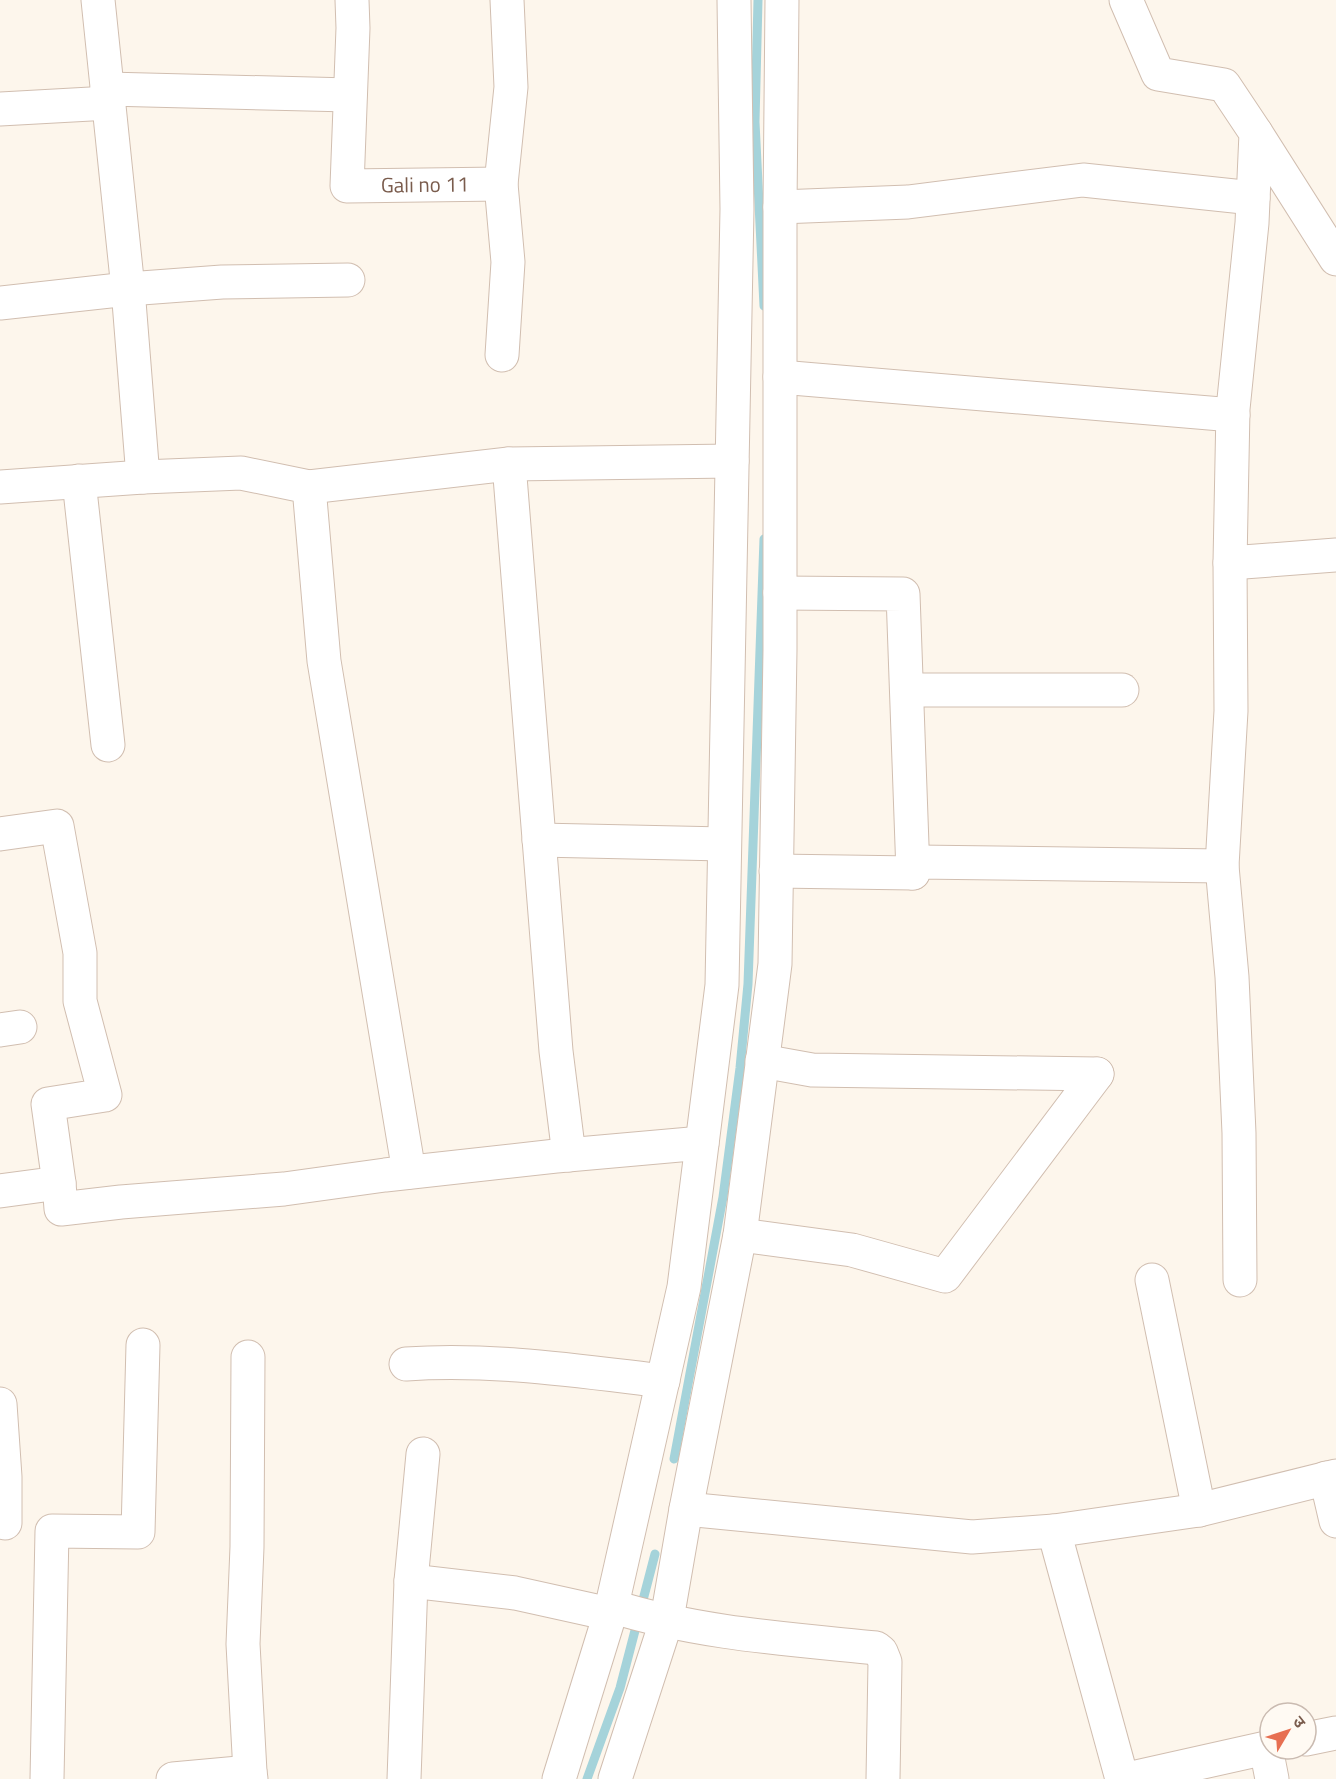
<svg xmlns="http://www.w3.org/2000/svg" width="1336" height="1779" font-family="'Titillium Web','Noto Sans Devanagari',sans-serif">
  <rect width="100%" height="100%" fill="#fdf6ec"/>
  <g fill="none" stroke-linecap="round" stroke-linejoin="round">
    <!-- stream -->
    <g stroke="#a5d3da" stroke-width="9">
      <path d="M758,0L755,122L764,306"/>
      <path d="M674,1459L723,1197L740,1068L748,984L764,539"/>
      <path d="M587,1779L620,1688L655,1554"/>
    </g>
    <defs>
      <g id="minor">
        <path d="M98,0L128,289L143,477"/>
        <path id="s1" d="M352,0L353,28L347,186L501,184"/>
        <path d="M1126,0L1158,74L1224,85L1256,133L1252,223L1233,409L1230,563L1336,555"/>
        <path d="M107,89L350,95"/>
        <path d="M0,109L109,103"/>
        <path d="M1256,133L1336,259"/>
        <path d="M780,207L908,202L1083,180L1253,198"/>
        <path d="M0,303L128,289L222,282L348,280"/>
        <path d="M502,355L508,262L501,184L511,87L507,0"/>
        <path d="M780,377L1233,415"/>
        <path d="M509,464L556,1051L569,1155"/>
        <path d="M79,481L108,745"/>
        <path d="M0,487L143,477L241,473L309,487L324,661L409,1172"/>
        <path d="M309,487L509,464L732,461"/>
        <path d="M1230,563L1231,711L1222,866L1232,977L1239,1133L1240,1280"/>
        <path d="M907,690H1122"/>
        <path d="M0,834L57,826L80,953V1001L105,1095L48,1104L59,1183L0,1191"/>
        <path d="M539,840L724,844"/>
        <path d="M776,871L913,873L903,594L780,593"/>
        <path d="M913,873L916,862L1222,866"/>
        <path d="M0,1030L20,1027"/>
        <path d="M762,1061L812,1070L1097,1074"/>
        <path d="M59,1183L61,1209L121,1202L284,1189L385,1175L556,1156L702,1143"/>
        <path d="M740,1235L852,1250L945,1276L1097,1074"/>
        <path d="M1152,1280L1199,1510"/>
        <path d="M248,1357L247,1547L243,1644L250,1772"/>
        <path d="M406,1364C492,1358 578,1371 663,1381"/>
        <path d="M0,1404L5,1477V1523"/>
        <path d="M1326,1478L1336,1521"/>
        <path d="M686,1509L972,1537L1054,1531L1199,1510L1336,1476"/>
        <path d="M1054,1531L1122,1779"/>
        <path d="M411,1581L515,1593L610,1614"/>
        <path d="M611,1606C696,1633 787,1639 876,1648L881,1652L885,1662L883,1779"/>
        <path d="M1306,1739L1336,1733"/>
        <path d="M1266,1748L1272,1779"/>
        <path d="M47,1779L52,1531L138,1532L143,1345"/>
        <path d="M173,1779L250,1772L251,1779"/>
        <path d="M404,1779L411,1581L423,1454"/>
        <path d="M559,1779L610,1614L684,1287L722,985L737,209L734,0"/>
        <path d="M615,1779L667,1619L686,1509L740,1235L775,964L780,650V207L782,0"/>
        <path d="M1127,1779L1270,1747"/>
      </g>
    </defs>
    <!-- minor casing -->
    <use href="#minor" stroke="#d1beb0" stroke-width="35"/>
    <!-- minor -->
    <use href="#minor" stroke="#fff" stroke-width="33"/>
  </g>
  <g text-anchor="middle" stroke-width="4.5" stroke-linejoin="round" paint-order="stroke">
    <!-- street labels -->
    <g font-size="21" fill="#7a5c4d" stroke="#fffaf3">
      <text dy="7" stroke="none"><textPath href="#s1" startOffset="264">Gali no 11</textPath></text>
    </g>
  </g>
  <!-- north arrow -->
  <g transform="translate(1288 1731) rotate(51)"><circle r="28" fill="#fffaf3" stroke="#cabbb1" stroke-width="1.5"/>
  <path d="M0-4.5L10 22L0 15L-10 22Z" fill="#e76f51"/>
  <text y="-9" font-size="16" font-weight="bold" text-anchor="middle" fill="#7a5c4d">उ</text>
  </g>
</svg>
